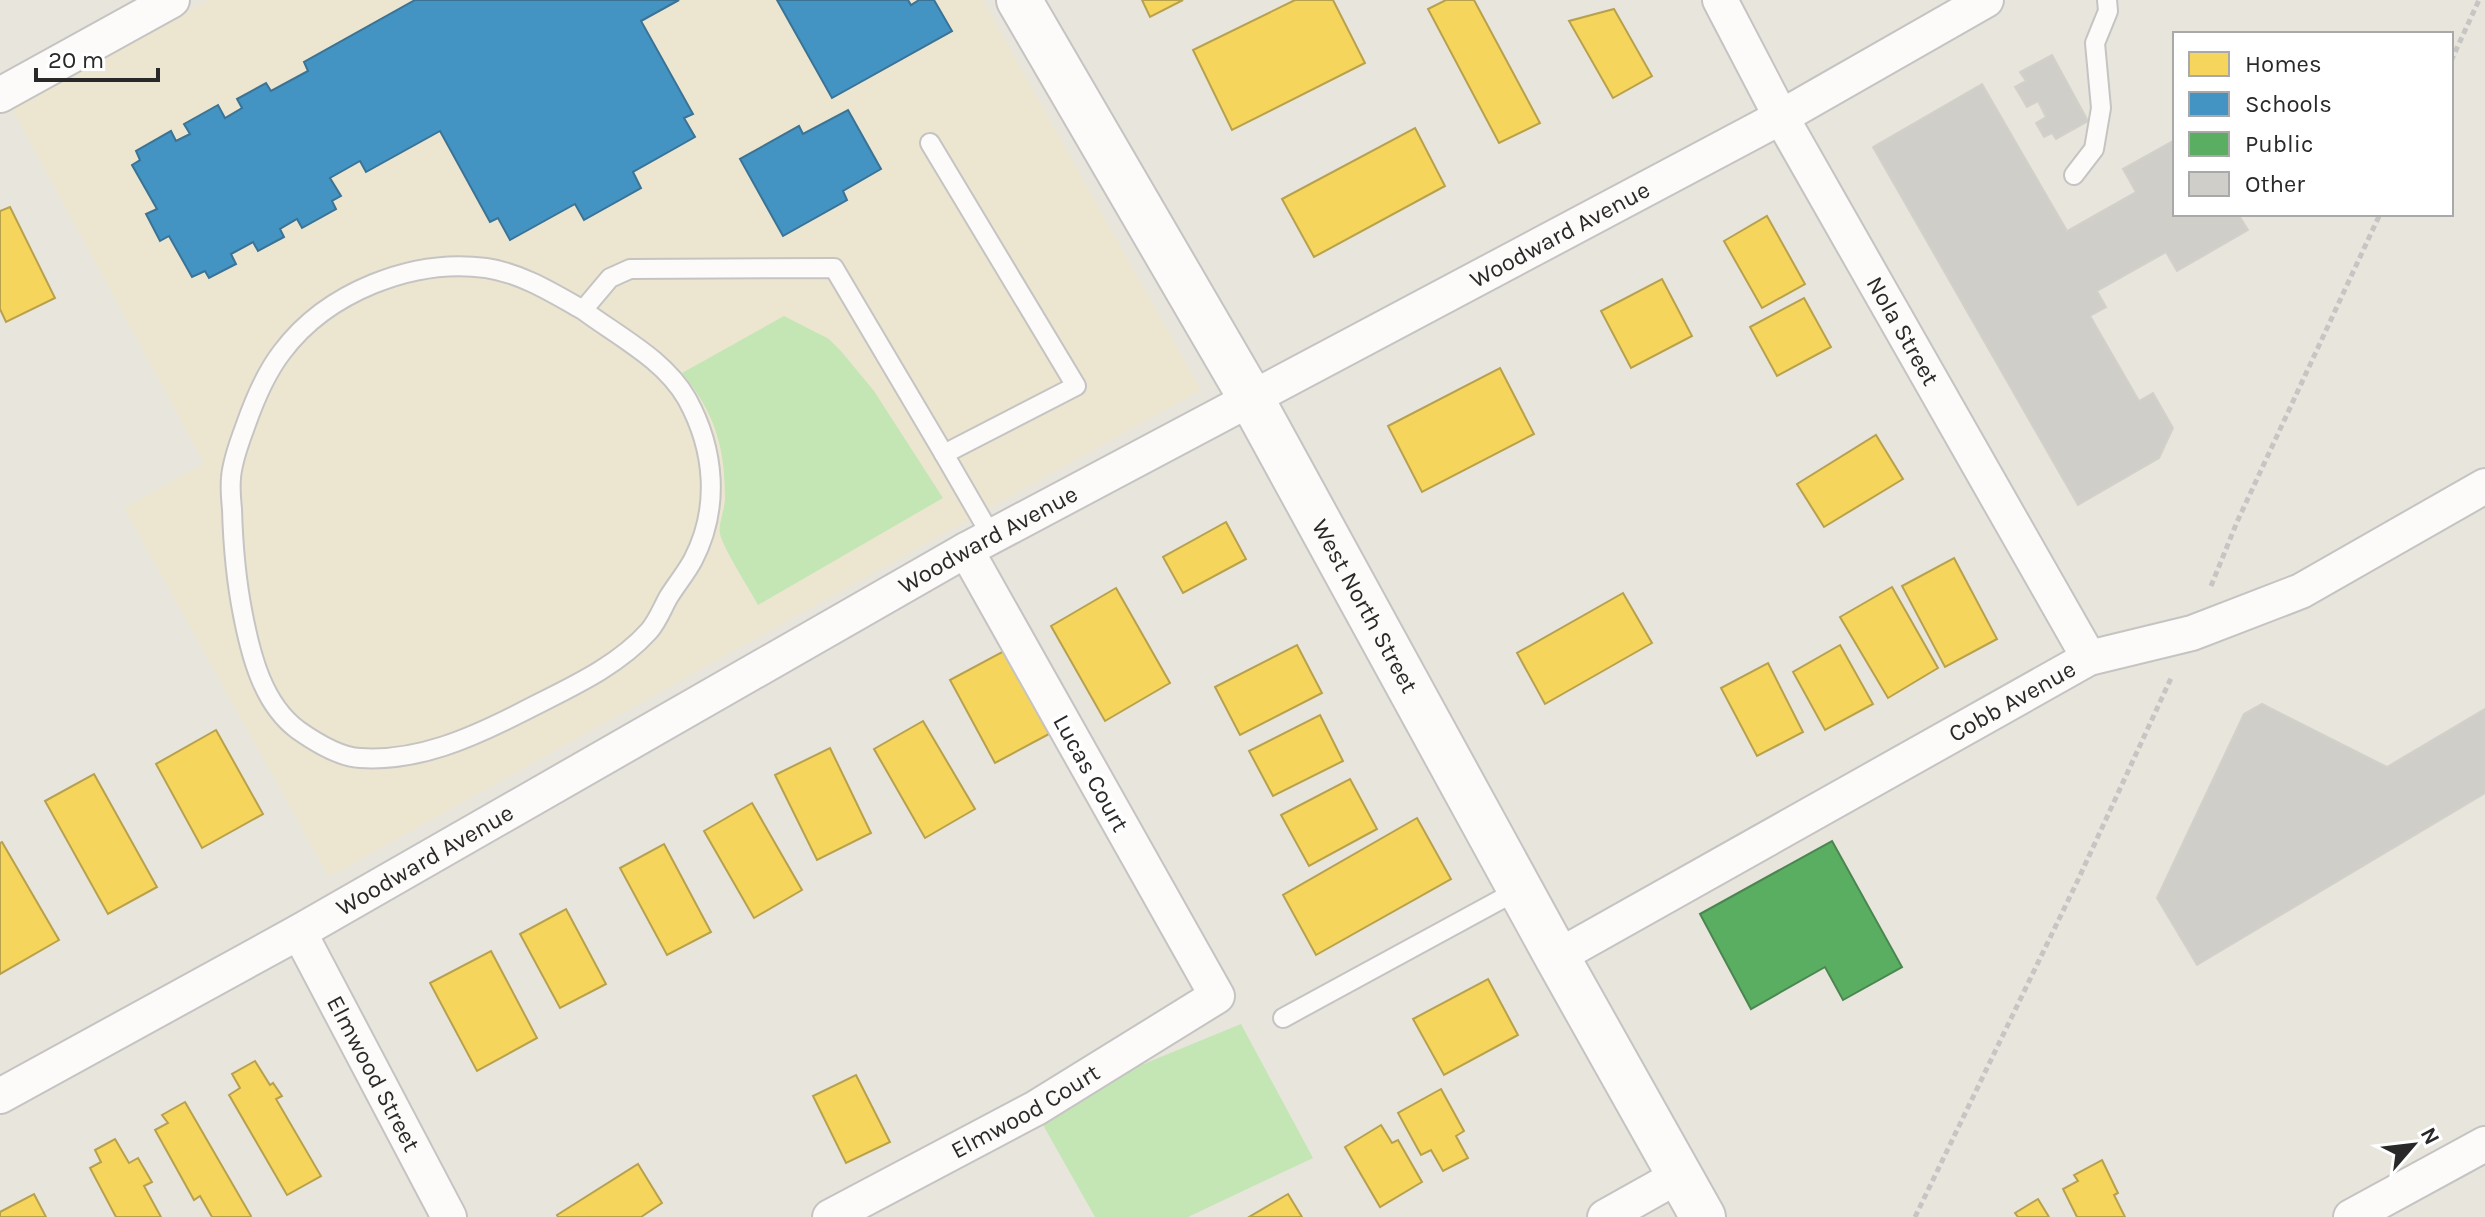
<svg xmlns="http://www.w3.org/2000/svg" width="2485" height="1217" font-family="Karla,sans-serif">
  <rect width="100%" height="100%" fill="#e8e5dd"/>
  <!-- education -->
  <path fill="#ece6d1" d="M208,0H983L1201,390L329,877L124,508L204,463L12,109Z"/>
  <!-- green -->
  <g fill="#c3e6b4">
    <path d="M784,316L829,339L841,351L874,391L943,498L758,605C749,588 724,550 720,534C718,524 725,509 725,498C725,447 715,413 682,373Z"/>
    <path d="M1241,1024L1313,1158L1188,1217H1095L1034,1109Z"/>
  </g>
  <!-- homes -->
  <g fill="#f6d55c" stroke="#b8a14d" stroke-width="2">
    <path d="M1142,0H1183L1150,17Z"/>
    <path d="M1295,0H1333L1365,63L1232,130L1193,50Z"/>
    <path d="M1446,0H1474L1540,123L1499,143L1428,9Z"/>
    <path d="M1614,9L1652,76L1613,98L1569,21Z"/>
    <path d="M1415,128L1445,186L1314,257L1282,199Z"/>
    <path d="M10,207L55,298L6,322L0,309V211Z"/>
    <path d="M1767,216L1805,284L1762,308L1724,241Z"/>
    <path d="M1662,279L1692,336L1631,368L1601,311Z"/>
    <path d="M1804,298L1831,347L1777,376L1750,327Z"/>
    <path d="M1500,368L1534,434L1422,492L1388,426Z"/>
    <path d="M1876,435L1903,479L1824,527L1797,484Z"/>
    <path d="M1226,522L1246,559L1183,593L1163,557Z"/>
    <path d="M1954,558L1997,639L1945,667L1902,586Z"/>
    <path d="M1892,587L1938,668L1888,698L1840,617Z"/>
    <path d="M1116,588L1170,683L1105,721L1051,626Z"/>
    <path d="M1623,593L1652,643L1545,704L1517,653Z"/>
    <path d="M1297,645L1322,693L1240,735L1215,687Z"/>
    <path d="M1840,645L1873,704L1825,730L1793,672Z"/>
    <path d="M1004,651L1049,734L995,763L950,680Z"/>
    <path d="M1768,663L1803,732L1757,756L1721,688Z"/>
    <path d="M1320,715L1343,761L1273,796L1249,751Z"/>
    <path d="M923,721L975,809L925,838L874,749Z"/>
    <path d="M216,730L263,814L202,848L156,764Z"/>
    <path d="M830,748L871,833L817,860L775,775Z"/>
    <path d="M94,774L157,887L108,914L45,801Z"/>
    <path d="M1350,779L1377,829L1309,866L1281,815Z"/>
    <path d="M752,803L802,890L754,918L704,831Z"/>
    <path d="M1417,818L1451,879L1316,955L1283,895Z"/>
    <path d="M2,842L59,940L0,974V843Z"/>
    <path d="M664,844L711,932L667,955L620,868Z"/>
    <path d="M566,909L606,984L560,1008L520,934Z"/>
    <path d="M491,951L537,1038L477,1071L430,983Z"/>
    <path d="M1488,979L1518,1035L1444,1075L1413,1019Z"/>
    <path d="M255,1061L270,1085L273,1083L282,1096L276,1099L321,1176L287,1195L229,1095L240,1088L232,1074Z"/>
    <path d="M856,1075L890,1142L846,1163L813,1096Z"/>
    <path d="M1441,1089L1464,1131L1456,1136L1468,1158L1443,1171L1431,1150L1421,1155L1398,1113Z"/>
    <path d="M185,1102L251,1216L250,1217H212L200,1196L194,1200L155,1130L168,1123L162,1115Z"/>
    <path d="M1381,1125L1392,1143L1398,1140L1422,1182L1380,1207L1345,1147Z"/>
    <path d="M115,1139L129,1163L138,1158L152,1182L144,1186L161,1217H116L90,1168L101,1162L95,1150Z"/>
    <path d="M2102,1160L2118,1193L2114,1195L2125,1217H2077L2063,1189L2078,1181L2074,1175Z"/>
    <path d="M638,1164L662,1203L641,1217H558L557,1215Z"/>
    <path d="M34,1194L46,1217H0V1212Z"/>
    <path d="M1288,1194L1302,1217H1249Z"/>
    <path d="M2038,1199L2049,1217H2018L2015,1213Z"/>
  </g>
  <!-- schools -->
  <g fill="#4393c3" stroke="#3b7395" stroke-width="2">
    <path d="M415,0H679L641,21L693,114L684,118L695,137L633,172L641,188L584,220L575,204L510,240L498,218L490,222L440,131L366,172L360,161L330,178L341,196L332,201L336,209L302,228L297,219L280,229L284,237L258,251L253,242L231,254L236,264L209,278L205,271L192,277L169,236L160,241L146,214L157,209L132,165L140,160L136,151L171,131L176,141L190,134L184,124L218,105L225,118L242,108L237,99L266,83L271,91L308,71L304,62Z"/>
    <path d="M777,0H908L911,5L919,0H934L952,31L832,98Z"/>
    <path d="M848,110L881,169L843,191L847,200L783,236L740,159L799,126L803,134Z"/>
  </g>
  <!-- public -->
  <path fill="#5aae61" stroke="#4b8650" stroke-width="2" d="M1832,841L1902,967L1843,1000L1825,967L1751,1009L1700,914Z"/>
  <!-- building -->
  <g fill="#d0cec9" stroke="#d3d0ca" stroke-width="2">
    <path d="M2052,55L2088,121L2056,139L2052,133L2044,137L2036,123L2046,117L2038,101L2027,107L2015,87L2026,81L2020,72Z"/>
    <path d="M1982,84L2067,231L2136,192L2123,169L2175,140V214H2238L2248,230L2177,271L2166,252L2097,291L2106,307L2090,316L2139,401L2153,393L2173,428L2159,458L2078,505L1873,147Z"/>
    <path d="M2262,704L2387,767L2485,709V793L2197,965L2157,898L2244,714Z"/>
  </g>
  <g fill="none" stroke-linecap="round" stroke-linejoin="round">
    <defs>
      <g id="service">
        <path d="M930,143L1076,386L944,454L992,537"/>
        <path d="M2074,175L2094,149L2101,108L2095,43L2108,11L2107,0"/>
        <path d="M583,310C553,293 521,273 486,268C413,258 327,292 282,352C265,374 254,401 245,427C239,443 232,462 231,478C230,488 231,499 232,509C233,545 236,580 243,615C251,656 263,704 298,730C315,742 339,757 360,758C417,762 471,738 520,713C564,690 615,669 649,631C657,622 662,609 668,598C676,585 686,573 693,560C720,508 715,450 687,399C664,359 619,337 583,310L610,278L630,269L834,268L944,454"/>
        <path d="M1283,1018L1520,889"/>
      </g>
      <g id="minor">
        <path id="s1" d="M1720,0L1781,117L2089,658"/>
        <path d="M0,95L172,0"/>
        <path id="s2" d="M299,932L449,1217"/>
        <path id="s3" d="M1557,957L2089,658L2192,633L2301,591L2485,486"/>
        <path id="s4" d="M0,1096L299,932L966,550L1781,117L1986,0"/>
        <path id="s5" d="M830,1217L1036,1108L1217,996L966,550"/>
        <path d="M1605,1217L1680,1175"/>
        <path d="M2351,1217L2485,1144"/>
      </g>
      <g id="tertiary">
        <path id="s6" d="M1019,0L1252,400L1557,957L1703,1217"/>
      </g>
    </defs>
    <!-- service casing -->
    <use href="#service" stroke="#c5c4c3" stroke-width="22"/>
    <!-- minor casing -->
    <use href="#minor" stroke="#c5c4c3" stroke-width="38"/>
    <!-- tertiary casing -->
    <use href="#tertiary" stroke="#c5c4c3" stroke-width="48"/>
    <!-- path -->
    <g stroke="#c6c5c4" stroke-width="5" stroke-dasharray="6 4" stroke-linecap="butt">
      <path d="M2451,61L2479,0"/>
      <path d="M2211,586L2237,522L2380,214"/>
      <path d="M1915,1217L2077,882L2172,676"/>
    </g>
    <!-- service -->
    <use href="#service" stroke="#fcfbfa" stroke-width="18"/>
    <!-- minor -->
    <use href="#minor" stroke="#fcfbfa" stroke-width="34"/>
    <!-- tertiary -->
    <use href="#tertiary" stroke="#fcfbfa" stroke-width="44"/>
  </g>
  <g text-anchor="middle" stroke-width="8" stroke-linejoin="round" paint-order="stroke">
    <!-- street labels -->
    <g font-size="24" fill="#292929" stroke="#fff">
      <text dy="8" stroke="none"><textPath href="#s4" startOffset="1782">Woodward Avenue</textPath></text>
      <text dy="8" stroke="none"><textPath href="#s1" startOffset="378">Nola Street</textPath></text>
      <text dy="8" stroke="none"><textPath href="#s4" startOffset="1134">Woodward Avenue</textPath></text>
      <text dy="8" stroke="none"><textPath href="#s6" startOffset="698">West North Street</textPath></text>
      <text dy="8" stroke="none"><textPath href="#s3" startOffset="522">Cobb Avenue</textPath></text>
      <text transform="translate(1091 773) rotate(61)" y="8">Lucas Court</text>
      <text dy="8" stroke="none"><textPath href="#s4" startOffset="486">Woodward Avenue</textPath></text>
      <text dy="8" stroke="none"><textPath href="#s2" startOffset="160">Elmwood Street</textPath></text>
      <text dy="8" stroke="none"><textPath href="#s5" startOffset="222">Elmwood Court</textPath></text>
    </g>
  </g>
  <!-- legend -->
  <rect x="2173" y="32" width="280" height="184" fill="#ffffff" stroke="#a9a9a9" stroke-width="2"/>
  <rect x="2189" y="52" width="40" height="24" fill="#f6d55c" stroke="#a9a9a9" stroke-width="2"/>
  <text x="2245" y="72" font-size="24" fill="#292929">Homes</text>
  <rect x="2189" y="92" width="40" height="24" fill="#4393c3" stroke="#a9a9a9" stroke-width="2"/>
  <text x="2245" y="112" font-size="24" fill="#292929">Schools</text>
  <rect x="2189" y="132" width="40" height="24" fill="#5aae61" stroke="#a9a9a9" stroke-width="2"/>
  <text x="2245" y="152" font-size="24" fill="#292929">Public</text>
  <rect x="2189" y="172" width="40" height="24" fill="#d0cec9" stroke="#a9a9a9" stroke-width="2"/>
  <text x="2245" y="192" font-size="24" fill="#292929">Other</text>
  <!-- north arrow -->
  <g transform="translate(2413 1145) rotate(62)" stroke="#ffffff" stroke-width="6" paint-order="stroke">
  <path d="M0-6L14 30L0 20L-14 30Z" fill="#292929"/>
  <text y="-12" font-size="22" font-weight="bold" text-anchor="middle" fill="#292929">N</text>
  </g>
  <!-- scale -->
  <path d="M36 68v12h122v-12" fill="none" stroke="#292929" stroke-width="4"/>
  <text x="48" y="68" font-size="24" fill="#292929" stroke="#ffffff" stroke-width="6" paint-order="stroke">20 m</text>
</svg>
